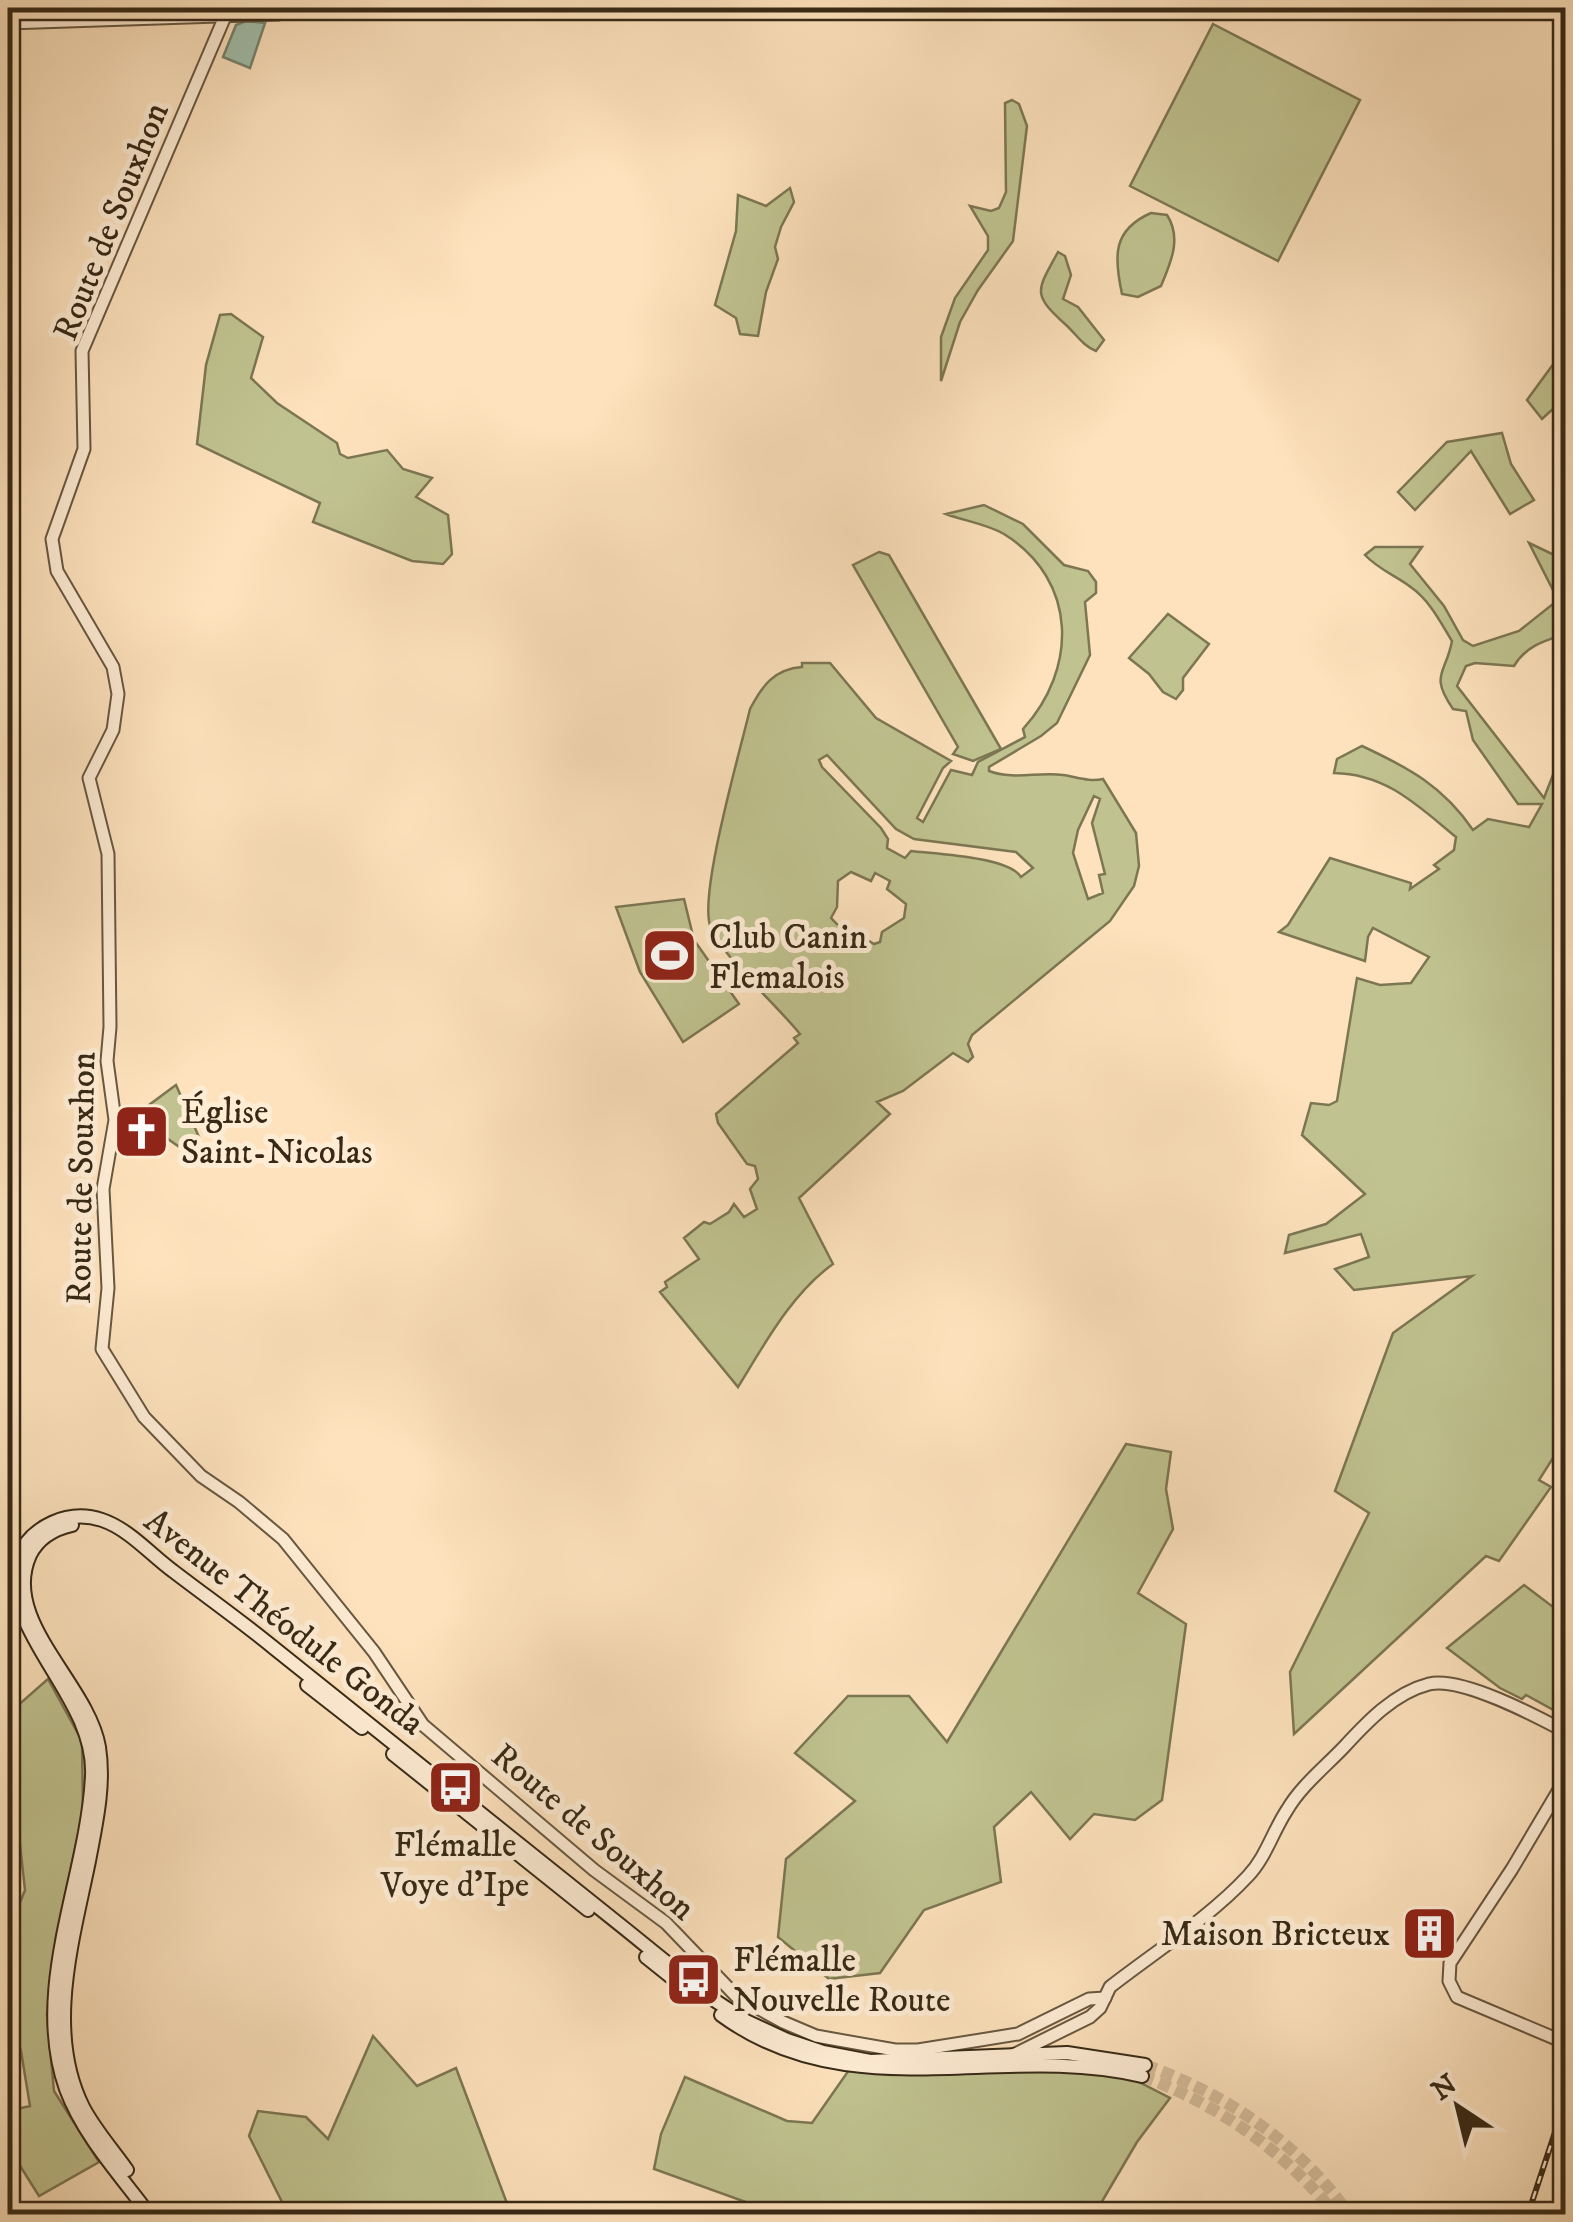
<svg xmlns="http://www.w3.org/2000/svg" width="1573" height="2222" font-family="'IM FELL DW Pica',serif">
  <rect width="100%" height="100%" fill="#fde2bd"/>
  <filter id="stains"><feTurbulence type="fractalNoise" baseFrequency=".002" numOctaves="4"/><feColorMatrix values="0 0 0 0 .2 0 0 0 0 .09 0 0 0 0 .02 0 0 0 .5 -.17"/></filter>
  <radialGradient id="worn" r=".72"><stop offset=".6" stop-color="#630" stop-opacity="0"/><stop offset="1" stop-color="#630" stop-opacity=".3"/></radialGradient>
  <!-- green -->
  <g fill="#c0c390" stroke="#7c7653" stroke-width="2.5" fill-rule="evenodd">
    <path d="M1213,24L1360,100L1278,261L1130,186Z"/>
    <path d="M1012,100L1019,104L1027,126L1013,241L978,290L960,322L941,381V337L955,298L988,250V236L970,206L991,211L999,208L1006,192L1005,103Z"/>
    <path d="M790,188L794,202L781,227L775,247L778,259L766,292L758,336L740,334L736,318L715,305L736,231L738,195L766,206Z"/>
    <path d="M1151,213L1167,215C1182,238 1171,262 1161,286L1138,297L1122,294C1114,257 1112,230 1151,213Z"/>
    <path d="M1058,252L1065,256L1071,275L1063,299L1078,307L1104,340L1096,351C1082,345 1077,335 1066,325C1032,294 1036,292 1058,252Z"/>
    <path d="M231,314L263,337L251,378L277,403L337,443L340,454L348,458L387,450L403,469L432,478L416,497L448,515L452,554L443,564L412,561L313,522L320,503L197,444L206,365L220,315Z"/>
    <path d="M1565,348V398L1542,419L1527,400Z"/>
    <path d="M1502,433L1511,464L1534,500L1510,514L1471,451L1415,510L1398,492L1447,442Z"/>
    <path d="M984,505L1023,524L1064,565L1088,571L1096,582V593L1085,602L1090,655L1057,723L1041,736L989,767V771C1013,780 1037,772 1063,775C1077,777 1089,782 1103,779L1136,833L1139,866L1134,886L1110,921L972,1035L968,1044L973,1057L968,1062L953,1053L903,1091L877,1102L890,1114L799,1198L833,1264C792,1293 764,1345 738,1387L660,1292L667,1287L665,1282L699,1259L684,1238L704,1222L710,1224L729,1212L734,1204L744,1217L757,1209L750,1189L758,1179L755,1166L747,1164L718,1123L716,1114L798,1043L794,1038L800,1034C775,1003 727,962 711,928C697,899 741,748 750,709C762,686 774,669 802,667V663H830L876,718L951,761L943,768L917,818L923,822L951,770L972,775L978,762L1025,737L1023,729C1077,670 1079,581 1004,534C987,524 965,521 946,514ZM827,755L896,829L914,839L1016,852L1033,868L1021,877C1009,857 936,854 911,851L905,858L887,848L888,839L881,828L822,767L819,760ZM1094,796L1100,799L1092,823L1105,874L1099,875L1103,893L1088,899L1073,853L1078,830ZM851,872L871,881L875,873L890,881L887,889L906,904L904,918L882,932L880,942L874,944C859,934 843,933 831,918L837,907L838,881Z"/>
    <path d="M1529,543L1565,560V634C1544,641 1526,646 1514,666L1475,663L1466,666L1457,686L1544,798L1556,767H1565V1439L1539,1480L1551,1487L1499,1561L1486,1556L1294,1734L1290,1672L1369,1513L1335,1491L1393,1333L1472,1276L1354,1290L1335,1269L1369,1257L1361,1234L1285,1253L1289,1235L1326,1224L1365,1194L1302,1135L1311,1103L1329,1105L1337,1101L1357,978L1380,985L1411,983L1429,957L1373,928L1368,937L1365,961L1279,932L1288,925L1330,858L1411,883L1410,889L1439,869L1434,865L1454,850L1456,837C1418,806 1387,774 1334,773L1337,759L1362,746C1409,768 1443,786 1473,830L1488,819L1529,827L1542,804H1518L1473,740L1466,711L1453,709C1429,674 1446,674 1452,641C1441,623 1430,601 1412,588C1397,576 1379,570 1365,555L1375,547H1422L1410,564L1444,606L1463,640L1473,646L1519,631L1558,600Z"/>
    <path d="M879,552L889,555L1001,749L973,761L953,754L958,747L853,565Z"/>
    <path d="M1168,614L1209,644L1183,678V690L1176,699L1163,692L1149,674L1129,658Z"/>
    <path d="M684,899L694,940L739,1004L683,1042L640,972L616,907Z"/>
    <path d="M176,1085L199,1137L178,1146L165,1137L134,1151L132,1143L137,1139L140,1142L158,1129V1120L154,1116L131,1135L126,1122Z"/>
    <path d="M1126,1444L1171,1452L1166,1489L1173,1529L1138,1593L1186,1624L1162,1800L1135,1820L1094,1814L1070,1839L1031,1792L994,1827L1001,1882L924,1910L880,1973L829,1979L778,1937L786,1859L855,1801L795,1753L848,1696H909L947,1742Z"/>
    <path d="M1524,1585L1565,1616V1701L1559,1713L1526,1695L1522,1699L1500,1688L1447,1648Z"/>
    <path d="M48,1679L82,1741L83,1811L56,1937L47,2015L54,2091L99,2162L39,2196L12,2153H8V2070L17,2109L30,2106L21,2051L8,2013V1932L25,1890L13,1781L16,1707Z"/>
    <path d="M373,2036L417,2086L456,2068L511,2214H288L249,2136L258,2111L306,2117L328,2139Z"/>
    <path d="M849,2070L890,2075L1089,2070L1133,2079L1170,2098L1137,2142L1097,2210L1081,2214H779L654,2169L661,2134L685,2077L787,2121L812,2123Z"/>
  </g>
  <!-- water -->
  <path fill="#a1bfab" stroke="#77836f" stroke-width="2.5" d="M246,21L265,23L250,68L223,57L236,25Z"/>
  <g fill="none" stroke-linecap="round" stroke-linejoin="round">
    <!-- secondary-tunnel -->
    <g stroke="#d5bd9c" stroke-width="12" stroke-dasharray="12 6" stroke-linecap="butt">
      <path d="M1145,2065C1228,2095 1297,2142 1349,2214"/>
      <path d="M1142,2076C1219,2105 1283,2150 1335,2214"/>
    </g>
    <defs>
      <g id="tertiary">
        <path d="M1552,8L1566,24"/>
        <path d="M226,14L82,351L84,449L52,539L57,571L113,667L118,694L113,730L89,778L108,854L110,1027L107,1061L115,1120L103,1189L108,1288L102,1349L144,1417L201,1476L239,1502L283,1539L374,1652L423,1725L594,1870L666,1923L736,1996L783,2022L816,2036L895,2050H918L1018,2034L1089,1999L1105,1998"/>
        <path d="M8,23L278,14L298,8"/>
        <path d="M1566,1778L1512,1869L1450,1963L1449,1981L1457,1997L1566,2043"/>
        <path d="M1013,2055L1090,2017L1100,2008L1110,1987C1155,1952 1210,1917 1248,1876C1266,1857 1273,1831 1287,1810C1301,1786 1325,1767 1344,1747C1367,1722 1394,1693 1429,1684C1461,1676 1536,1716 1566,1732"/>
      </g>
      <g id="secondary">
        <path d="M72,1525C54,1529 38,1539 30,1555C0,1621 88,1683 99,1747C105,1785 96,1824 89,1861C73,1940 45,2031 83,2107C95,2130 113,2150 127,2170"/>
        <path d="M307,1685L362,1728"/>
        <path d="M393,1754L588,1910"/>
        <path d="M646,1957L681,1985"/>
        <path d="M721,2015C851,2110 999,2042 1142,2076"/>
        <path d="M149,2214C120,2175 83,2135 66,2089C30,1988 87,1878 92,1776C96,1696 0,1633 17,1559C31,1525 69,1509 102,1520C129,1529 151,1555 173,1571C207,1597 241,1621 274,1648C419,1763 564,1879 708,1996L746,2021L787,2040L823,2052L870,2061L1067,2053L1145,2065"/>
      </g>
    </defs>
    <!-- tertiary casing -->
    <use href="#tertiary" stroke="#685740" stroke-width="15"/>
    <!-- secondary casing -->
    <use href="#secondary" stroke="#372916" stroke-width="16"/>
    <!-- tertiary -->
    <use href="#tertiary" stroke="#feecd4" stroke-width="11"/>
    <!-- secondary -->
    <use href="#secondary" stroke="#feecd4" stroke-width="12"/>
    <defs>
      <path id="rail" d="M1528,2214L1566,2099"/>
    </defs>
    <!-- rail casing -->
    <use href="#rail" stroke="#372916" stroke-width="6"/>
    <!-- rail -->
    <use href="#rail" stroke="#feecd4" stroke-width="2.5" stroke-dasharray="8" stroke-linecap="butt"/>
  </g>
  <!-- icons -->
  <defs>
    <symbol id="stadium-square" viewBox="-11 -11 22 22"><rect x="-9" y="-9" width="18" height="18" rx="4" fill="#8f2418" stroke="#feecd4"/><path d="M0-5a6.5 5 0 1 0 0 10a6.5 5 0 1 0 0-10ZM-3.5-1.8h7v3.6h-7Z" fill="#fff"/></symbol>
    <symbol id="church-square" viewBox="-11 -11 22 22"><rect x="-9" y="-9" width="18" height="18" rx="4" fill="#8f2418" stroke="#feecd4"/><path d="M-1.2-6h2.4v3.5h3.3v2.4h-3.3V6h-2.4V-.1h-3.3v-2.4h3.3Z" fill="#fff"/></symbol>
    <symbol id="bus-square" viewBox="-11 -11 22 22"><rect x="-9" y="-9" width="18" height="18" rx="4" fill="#8f2418" stroke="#feecd4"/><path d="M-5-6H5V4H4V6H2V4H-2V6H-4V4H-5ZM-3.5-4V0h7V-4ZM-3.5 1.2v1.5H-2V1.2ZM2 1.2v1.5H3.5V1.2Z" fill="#fff"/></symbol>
    <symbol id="building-square" viewBox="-11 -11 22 22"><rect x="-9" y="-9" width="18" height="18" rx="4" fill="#8f2418" stroke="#feecd4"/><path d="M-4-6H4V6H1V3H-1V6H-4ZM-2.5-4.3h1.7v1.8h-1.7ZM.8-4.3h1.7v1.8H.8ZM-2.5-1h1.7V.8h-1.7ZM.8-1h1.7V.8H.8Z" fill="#fff"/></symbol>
  </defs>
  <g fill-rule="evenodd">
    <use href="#stadium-square" x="638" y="924" width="63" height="63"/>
    <use href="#church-square" x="110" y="1100" width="63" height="63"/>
    <use href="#bus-square" x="424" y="1756" width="63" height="63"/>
    <use href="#building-square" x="1398" y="1902" width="63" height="63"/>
    <use href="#bus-square" x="662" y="1948" width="63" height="63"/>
  </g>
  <g text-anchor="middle" stroke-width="10" stroke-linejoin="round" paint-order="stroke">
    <!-- street labels -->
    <g font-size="35" fill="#372916" stroke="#feecd4">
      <text transform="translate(110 221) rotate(-68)" y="12">Route de Souxhon</text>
      <text transform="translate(80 1178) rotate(-89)" y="12">Route de Souxhon</text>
      <text transform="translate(285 1621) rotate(38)" y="12">Avenue Théodule Gonda</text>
      <text transform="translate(594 1831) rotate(40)" y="12">Route de Souxhon</text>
    </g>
    <!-- poi labels -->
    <g font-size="35" fill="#372916" stroke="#feecd4" text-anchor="start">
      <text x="709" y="948">Club Canin<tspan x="709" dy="40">Flemalois</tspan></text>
      <text x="181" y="1123">Église<tspan x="181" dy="40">Saint-Nicolas</tspan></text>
      <text x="455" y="1856" text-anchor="middle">Flémalle<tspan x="455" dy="40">Voye d'Ipe</tspan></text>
      <text x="1390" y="1945" text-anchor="end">Maison Bricteux</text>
      <text x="733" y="1971">Flémalle<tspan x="733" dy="40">Nouvelle Route</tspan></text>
    </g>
  </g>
  <!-- margin -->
  <rect width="1573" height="2222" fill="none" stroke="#fde2bd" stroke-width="40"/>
  <rect x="10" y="10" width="1553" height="2202" fill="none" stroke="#372916" stroke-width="5"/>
  <rect x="20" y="20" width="1533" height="2182" fill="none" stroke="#372916" stroke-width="2.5"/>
  <!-- north arrow -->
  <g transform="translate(1458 2107) rotate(325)" stroke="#feecd4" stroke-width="8" paint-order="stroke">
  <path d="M0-8L18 38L0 25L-18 38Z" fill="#372916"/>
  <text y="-15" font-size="28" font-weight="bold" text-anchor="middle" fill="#372916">N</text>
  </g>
  <rect width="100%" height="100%" filter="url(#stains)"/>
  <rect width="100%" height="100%" fill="url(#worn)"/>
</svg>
